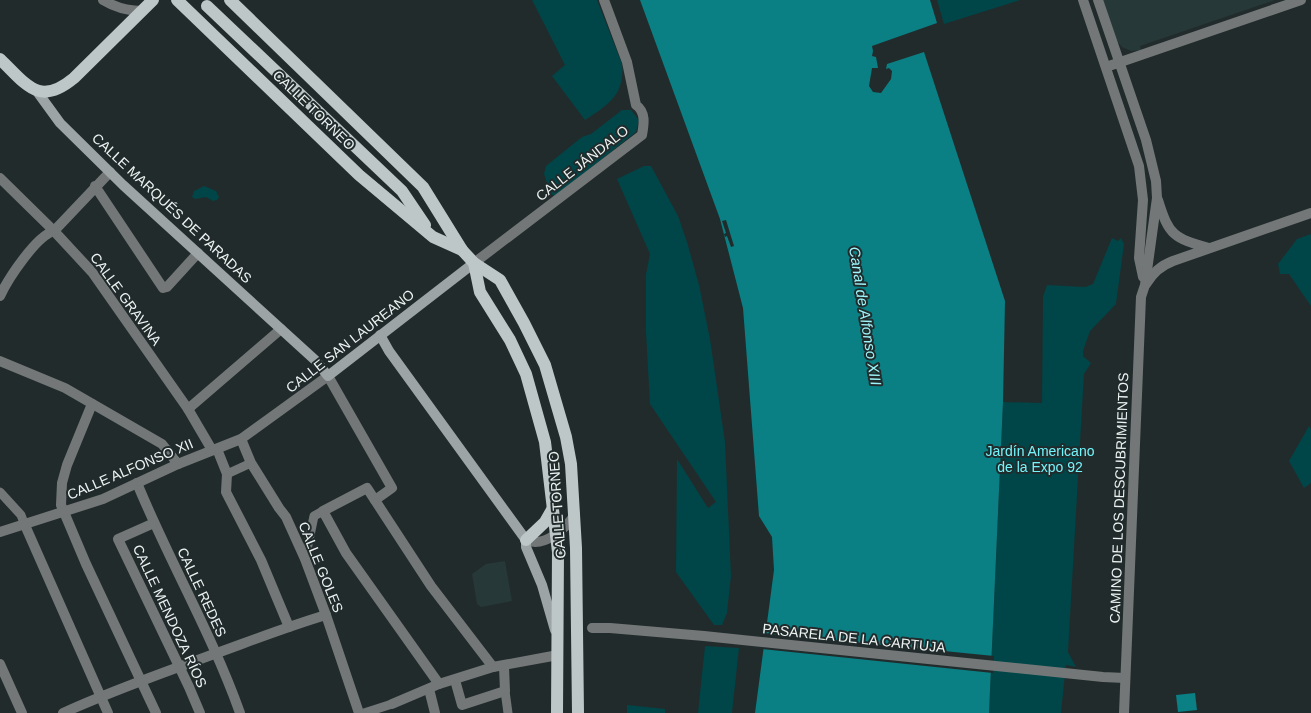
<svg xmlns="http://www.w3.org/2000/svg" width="1311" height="713" font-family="Arial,sans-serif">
  <rect width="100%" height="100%" fill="#222b2b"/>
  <!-- built -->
  <g fill="#263838">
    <path d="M1103,0H1275L1140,46L1141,50L1131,51L1122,47L1116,40Z"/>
    <path d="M505,561L512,601L481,607L477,604L472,574L486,564Z"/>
  </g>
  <!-- green -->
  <g fill="#004548">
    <path d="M532,0H597L622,64C625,95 608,105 585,120L552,76L565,65Z"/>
    <path d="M937,0H1020L944,24Z"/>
    <path d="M622,110H631L639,120L636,132L555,196L551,194L544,174L546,166L582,137L591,134Z"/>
    <path d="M644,166H651L678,216L687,242L699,285L710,339L725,442L731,576L727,613L722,625H714L676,572L677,459L708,508L716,502L650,404L646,333V274L650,254L617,179Z"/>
    <path d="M204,186L216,191L219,197L217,200L213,201L206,197L195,199L192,197L194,191Z"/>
    <path d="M1311,234V306L1289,274H1280L1278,264L1297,239Z"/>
    <path d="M1112,238L1118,241L1121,238L1124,244L1116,304L1090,331L1083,351V356L1091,363L1084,374L1068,652L1076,667L1066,665L1061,713H989L1003,402L1042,403L1043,297L1047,285L1085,287L1093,284Z"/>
    <path d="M1309,426L1311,429V483L1304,488L1289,461Z"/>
    <path d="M705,646L739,648L732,713H698Z"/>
    <path d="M627,705L665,709V713H627Z"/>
  </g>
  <!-- water -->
  <g fill="#0a7f84">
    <path d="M640,0H930L937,23L872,46L873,51L872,56L876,57L878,68H872L869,86L873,92L881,93L891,79L892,71L889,68L886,69L887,64L924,52L1005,301L1003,402L989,713H755L774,570L772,537L759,516L743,308L720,219Z"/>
    <path d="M1195,693L1197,710L1178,712L1176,695Z"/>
  </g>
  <!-- pier -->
  <g fill="#222b2b">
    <path d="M726,220L734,246L731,247L727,236L725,237L724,234L726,233L722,221Z"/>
    <path d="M763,633L994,656L993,673L761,649Z"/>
  </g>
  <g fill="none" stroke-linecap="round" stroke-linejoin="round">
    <!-- pedestrian -->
    <g stroke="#737778" stroke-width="9">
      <path d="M227,474L251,463"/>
      <path d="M0,492L21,515L24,523"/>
      <path d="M305,559L314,516L323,511"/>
      <path d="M505,691L508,713"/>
      <path d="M364,713L392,704"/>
    </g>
    <!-- minor -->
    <g stroke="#737778" stroke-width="10">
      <path d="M103,0C116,8 127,11 142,11"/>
      <path d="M1106,67L1301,0"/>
      <path d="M0,178L54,231L92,272L188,409L212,450"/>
      <path d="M95,186L163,288L167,287L198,253"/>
      <path d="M474,263L642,135C644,124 646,112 636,105L627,62L604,0"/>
      <path d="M0,296C8,279 36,236 54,231L110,172"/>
      <path d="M0,361L65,388L162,444L178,464"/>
      <path d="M92,404L67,465L62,483L61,505L86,564L156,713"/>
      <path d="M188,409L281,329"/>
      <path d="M241,439L251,463L279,508L286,517L305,559L326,615L359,713"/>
      <path d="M217,449L227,474L226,492L261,560L289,627"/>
      <path d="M137,483C169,561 212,634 240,713"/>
      <path d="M24,523L108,713"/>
      <path d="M154,523L118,539L189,687L200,713"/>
      <path d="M0,532L103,499L178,464L241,439L328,376L392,488L375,500"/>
      <path d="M592,628H610L704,636L1103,677L1125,678"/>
      <path d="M0,664L22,713"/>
      <path d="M455,680L462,705L505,691L504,667"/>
      <path d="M439,684L346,553L323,511L367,488L431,586L493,667"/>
      <path d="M429,689L435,713"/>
      <path d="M392,704L439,684L493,667L558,655"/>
      <path d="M63,713C113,690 165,672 217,653C253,640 289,626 326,615"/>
    </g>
    <!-- tertiary -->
    <g stroke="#737778" stroke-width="10">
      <path d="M1083,0L1139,166L1143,200L1139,258L1143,277"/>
      <path d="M1098,0L1146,140L1156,181L1157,198L1145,285L1141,297L1124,713"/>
      <path d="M1158,200C1169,236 1174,238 1209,248"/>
      <path d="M1146,284C1153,273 1160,266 1173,261L1311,213"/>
      <path d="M526,540C544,548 566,529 575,514"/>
    </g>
    <!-- secondary -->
    <g stroke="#9da4a5" stroke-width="10">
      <path d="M36,90L60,123L123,185L315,360L328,376L474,263"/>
      <path d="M380,335L389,351L526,540V547L542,585L555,630"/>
    </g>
    <!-- primary -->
    <g stroke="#bdc7c7" stroke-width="12">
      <path d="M177,0L359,175L433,237L462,250"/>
      <path d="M230,0L423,187L462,250L474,263L500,280L524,323L545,365L566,437L571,464L576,548L578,713"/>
      <path d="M207,6L402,191L425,225"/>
      <path d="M0,59C27,85 39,107 74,78L153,0"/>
      <path d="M474,263L480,292L510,340L526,374L545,442L558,552L557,713"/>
      <path d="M526,540L545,522L553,508"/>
    </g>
  </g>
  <g text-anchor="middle" stroke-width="4" stroke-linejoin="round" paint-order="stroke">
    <!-- street labels -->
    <g font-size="14" fill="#edf3f3" stroke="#222b2b">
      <text transform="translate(314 110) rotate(44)" y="5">CALLE TORNEO</text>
      <text transform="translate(582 163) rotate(-38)" y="5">CALLE JÁNDALO</text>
      <text transform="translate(172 208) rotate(43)" y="5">CALLE MARQUÉS DE PARADAS</text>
      <text transform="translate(126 299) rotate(54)" y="5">CALLE GRAVINA</text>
      <text transform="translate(350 341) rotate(-38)" y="5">CALLE SAN LAUREANO</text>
      <text transform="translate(130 469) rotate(-23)" y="5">CALLE ALFONSO XII</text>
      <text transform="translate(1119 498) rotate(-88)" y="5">CAMINO DE LOS DESCUBRIMIENTOS</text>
      <text transform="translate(557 505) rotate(-94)" y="5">CALLE TORNEO</text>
      <text transform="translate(321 567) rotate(68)" y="5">CALLE GOLES</text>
      <text transform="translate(202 592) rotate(65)" y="5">CALLE REDES</text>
      <text transform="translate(170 616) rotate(65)" y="5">CALLE MENDOZA RÍOS</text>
      <text transform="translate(854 638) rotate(6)" y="5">PASARELA DE LA CARTUJA</text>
    </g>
    <!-- park labels -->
    <g font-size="14" fill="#73f4fb" stroke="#222b2b">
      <text x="1040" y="456">Jardín Americano<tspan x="1040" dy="16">de la Expo 92</tspan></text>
    </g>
    <!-- water labels -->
    <g font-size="15" font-style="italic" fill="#9df6fb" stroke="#222b2b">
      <text transform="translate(865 316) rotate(81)" y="5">Canal de Alfonso XIII</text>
    </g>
  </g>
</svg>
